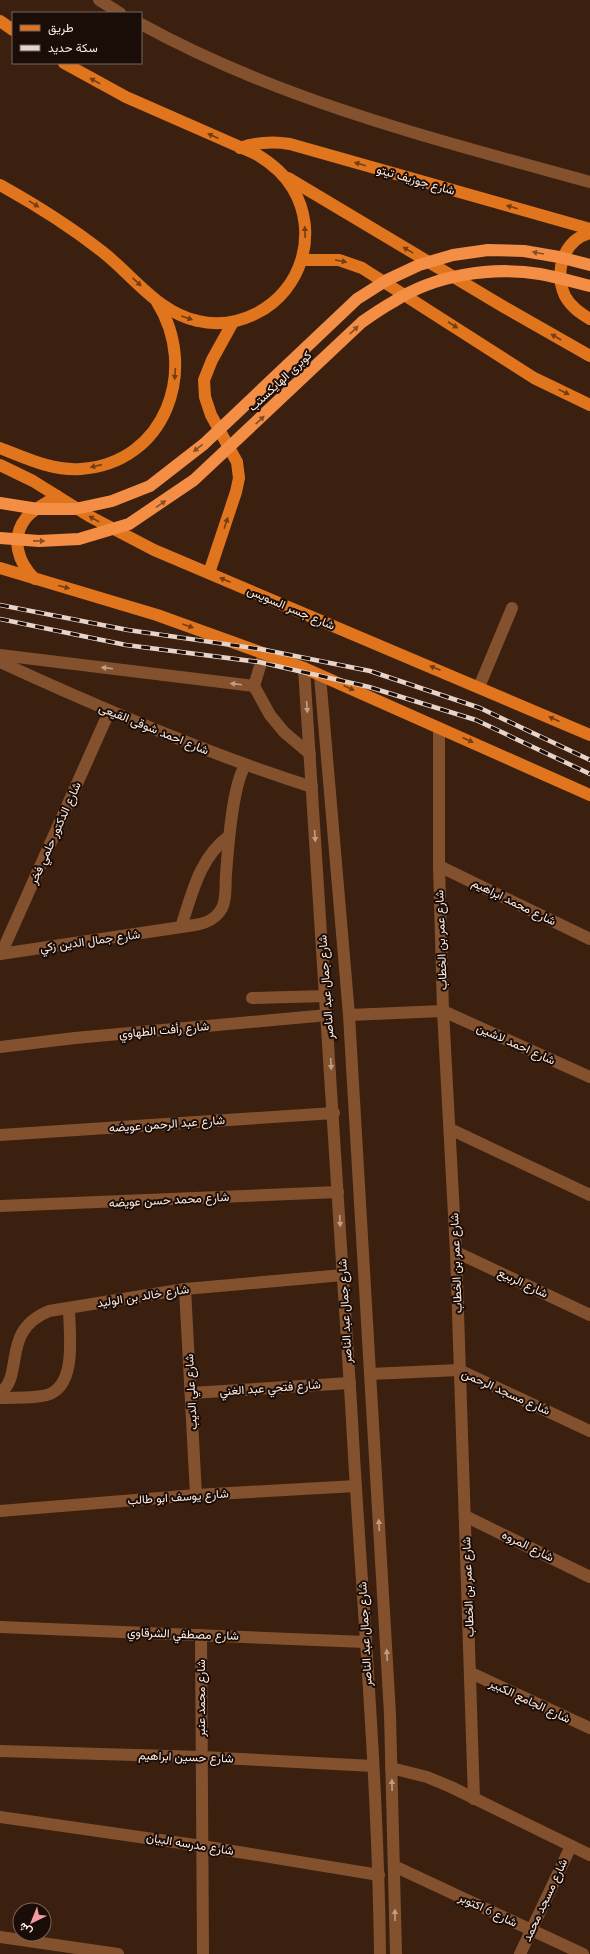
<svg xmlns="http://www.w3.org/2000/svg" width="590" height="1954" font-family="Quicksand,Vazirmatn,sans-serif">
  <rect width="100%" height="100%" fill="#3b2010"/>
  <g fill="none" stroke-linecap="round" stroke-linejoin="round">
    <!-- minor -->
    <g stroke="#84512e" stroke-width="12">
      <path d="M99,0L120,13"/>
      <path d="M141,24C281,101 437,140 590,182"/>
      <path d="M0,655L254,686L264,653"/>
      <path d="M0,662C102,709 205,753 312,787"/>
      <path d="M304,668C323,930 339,1193 354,1456C364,1622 378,1788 380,1954"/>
      <path d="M320,676L349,1015L390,1714L396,1954"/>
      <path d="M254,686L270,715L284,732L310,754"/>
      <path d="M479,687L512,608"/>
      <path d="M439,728V866L443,1011L456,1252L474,1799"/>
      <path d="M439,866L590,939"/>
      <path d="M181,927C192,894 199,858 229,836"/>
      <path d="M0,954L195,925C207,923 216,919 222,908C227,899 225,884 226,874C228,849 232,786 245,766"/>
      <path d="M1,954L109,712"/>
      <path d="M252,998L327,996"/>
      <path d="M349,1015L443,1011L590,1077"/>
      <path d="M0,1047L75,1038L328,1015"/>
      <path d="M450,1129L590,1195"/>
      <path d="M0,1135L334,1113"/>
      <path d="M0,1206L338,1192"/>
      <path d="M456,1252L590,1315"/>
      <path d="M185,1289L196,1495"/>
      <path d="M370,1374L459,1370L590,1431"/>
      <path d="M0,1393C25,1375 0,1331 49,1311L185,1289L343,1275"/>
      <path d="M191,1393L350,1383"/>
      <path d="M0,1398C15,1397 32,1399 47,1395C78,1386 69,1332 69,1308"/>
      <path d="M0,1511L196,1495L356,1486"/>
      <path d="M465,1516L590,1577"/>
      <path d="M0,1627L365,1642"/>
      <path d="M201,1635L203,1954"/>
      <path d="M471,1673L590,1728"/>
      <path d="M0,1751L202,1757L373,1766"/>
      <path d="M391,1768L427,1777L451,1787L590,1855"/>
      <path d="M0,1817L202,1846L379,1875"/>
      <path d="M394,1866L583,1954"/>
      <path d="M0,1937L118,1954"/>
      <path d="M520,1954L571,1846"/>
    </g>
    <!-- major -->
    <g stroke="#e0751d" stroke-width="12">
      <path d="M0,21L13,30"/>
      <path d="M240,148C257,142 272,141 290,144L590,229"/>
      <path d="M288,178L504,307L590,356"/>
      <path d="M0,185C36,205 71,227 104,253C134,277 159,313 198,321C218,326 239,322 257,313C302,290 319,233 293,189C284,173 271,163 256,154L126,97L64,63"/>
      <path d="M590,233C563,240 554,272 565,296C571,307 580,313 590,319"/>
      <path d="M302,260H339L362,268L534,378L590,405"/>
      <path d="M0,448C26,458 52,471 81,469C166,463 199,369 157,302"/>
      <path d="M0,465L33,481L89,516L154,550L590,735"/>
      <path d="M0,568L157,615L304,668L590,795"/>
      <path d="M209,573L236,492L239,478L237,462L211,415L205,397L204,380L212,360L233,322"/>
      <path d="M35,579C18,563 10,538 26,518C34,508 47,503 57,496"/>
    </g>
    <defs>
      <g id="rail">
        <path d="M0,605L128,630L260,649L370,671L480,708L590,760"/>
        <path d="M0,619L126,645L259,662L369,687L476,720L590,774"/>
      </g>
    </defs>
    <!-- rail casing -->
    <use href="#rail" stroke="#e7d3c8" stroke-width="4.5"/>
    <!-- rail -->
    <use href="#rail" stroke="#1a0d07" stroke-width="3" stroke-dasharray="9" stroke-linecap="butt"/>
    <!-- highway-bridge -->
    <g stroke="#f48e45" stroke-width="12">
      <path d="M0,503L38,509H75L112,501L150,486L204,444L357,299L387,280L419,265L453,255L488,250L524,251L559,257L590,265"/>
      <path d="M0,538L39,541L79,539L129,524L194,480L362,322C372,315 382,308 393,302C434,275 491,266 540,274C557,277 574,282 590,286"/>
    </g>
  </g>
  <!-- one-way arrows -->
  <defs><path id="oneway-solid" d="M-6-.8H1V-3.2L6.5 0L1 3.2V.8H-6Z"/></defs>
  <g fill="#733c11">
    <use href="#oneway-solid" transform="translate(95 81) rotate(-151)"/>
    <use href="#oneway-solid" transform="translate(213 136) rotate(-156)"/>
    <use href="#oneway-solid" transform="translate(360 164) rotate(-164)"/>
    <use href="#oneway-solid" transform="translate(34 204) rotate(32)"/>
    <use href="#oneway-solid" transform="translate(512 207) rotate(-164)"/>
    <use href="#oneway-solid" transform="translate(305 232) rotate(-92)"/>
    <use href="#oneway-solid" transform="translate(408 250) rotate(-149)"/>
    <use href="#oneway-solid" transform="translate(341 261) rotate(10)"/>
    <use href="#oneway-solid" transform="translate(137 282) rotate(43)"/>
    <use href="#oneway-solid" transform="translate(187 318) rotate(19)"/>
    <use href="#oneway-solid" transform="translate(453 325) rotate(33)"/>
    <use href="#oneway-solid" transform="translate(556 337) rotate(-150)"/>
    <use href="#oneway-solid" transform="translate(175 374) rotate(94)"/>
    <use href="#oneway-solid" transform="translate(564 392) rotate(26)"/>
    <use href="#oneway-solid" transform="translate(96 466) rotate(167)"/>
    <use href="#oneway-solid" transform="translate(94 519) rotate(-151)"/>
    <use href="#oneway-solid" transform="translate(226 523) rotate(-71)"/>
    <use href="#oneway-solid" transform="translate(225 580) rotate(-157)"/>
    <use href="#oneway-solid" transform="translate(64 587) rotate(15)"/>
    <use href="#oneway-solid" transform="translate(188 626) rotate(19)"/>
    <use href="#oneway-solid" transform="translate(435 668) rotate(-157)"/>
    <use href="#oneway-solid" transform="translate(349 688) rotate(24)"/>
    <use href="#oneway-solid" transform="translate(554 719) rotate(-156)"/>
    <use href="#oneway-solid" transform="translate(468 740) rotate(24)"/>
  </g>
  <g fill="#874e26">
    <use href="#oneway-solid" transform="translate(538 253) rotate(-170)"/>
    <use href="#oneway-solid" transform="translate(354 330) rotate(-43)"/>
    <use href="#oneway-solid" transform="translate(260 420) rotate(-43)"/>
    <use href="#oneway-solid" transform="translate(198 448) rotate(142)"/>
    <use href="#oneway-solid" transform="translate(161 504) rotate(-35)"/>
    <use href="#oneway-solid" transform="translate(39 541) rotate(1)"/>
  </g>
  <g fill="#c09e87">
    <use href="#oneway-solid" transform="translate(107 668) rotate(-173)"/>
    <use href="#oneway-solid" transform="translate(236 684) rotate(-173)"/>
    <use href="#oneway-solid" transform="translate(307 707) rotate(86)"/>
    <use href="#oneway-solid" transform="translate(315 836) rotate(86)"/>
    <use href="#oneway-solid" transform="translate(331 1064) rotate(87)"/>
    <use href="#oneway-solid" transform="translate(340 1221) rotate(87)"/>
    <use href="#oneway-solid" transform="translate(379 1525) rotate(-93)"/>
    <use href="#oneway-solid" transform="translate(387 1655) rotate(-93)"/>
    <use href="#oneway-solid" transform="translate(392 1785) rotate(-91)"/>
    <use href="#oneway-solid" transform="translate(395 1915) rotate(-91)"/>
  </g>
  <g text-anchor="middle" stroke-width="4" stroke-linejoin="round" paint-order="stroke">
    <!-- street labels -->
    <g font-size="12" fill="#fdeae0" stroke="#1a0d07">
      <text transform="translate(416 180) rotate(16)" y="4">شارع جوزيف تيتو</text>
      <text transform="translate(280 381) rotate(-43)" y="4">كوبرى الهايكستب</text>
      <text transform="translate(291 608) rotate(23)" y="4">شارع جسر السويس</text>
      <text transform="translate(154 729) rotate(22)" y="4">شارع احمد شوقى القيعى</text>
      <text transform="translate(55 833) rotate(-66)" y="4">شارع الدكتور حلمي فخر</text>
      <text transform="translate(514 902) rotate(26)" y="4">شارع محمد ابراهيم</text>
      <text transform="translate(441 940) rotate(-92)" y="4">شارع عمر بن الخطاب</text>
      <text transform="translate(90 941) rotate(-8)" y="4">شارع جمال الدين زكي</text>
      <text transform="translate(326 987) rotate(-94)" y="4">شارع جمال عبد الناصر</text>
      <text transform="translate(164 1030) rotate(-5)" y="4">شارع رأفت الطهاوي</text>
      <text transform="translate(516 1044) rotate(24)" y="4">شارع احمد لاشين</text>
      <text transform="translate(167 1124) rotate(-4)" y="4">شارع عبد الرحمن عويضه</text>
      <text transform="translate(169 1200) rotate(-3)" y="4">شارع محمد حسن عويضه</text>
      <text transform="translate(456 1263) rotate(-92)" y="4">شارع عمر بن الخطاب</text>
      <text transform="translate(523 1283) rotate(25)" y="4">شارع الربيع</text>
      <text transform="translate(143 1296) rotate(-9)" y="4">شارع خالد بن الوليد</text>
      <text transform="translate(345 1311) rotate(-93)" y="4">شارع جمال عبد الناصر</text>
      <text transform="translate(270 1388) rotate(-4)" y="4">شارع فتحي عبد الغني</text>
      <text transform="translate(191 1392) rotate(-93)" y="4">شارع علي الديب</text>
      <text transform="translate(506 1392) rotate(24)" y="4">شارع مسجد الرحمن</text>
      <text transform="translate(178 1497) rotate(-4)" y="4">شارع يوسف ابو طالب</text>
      <text transform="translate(528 1546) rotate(26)" y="4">شارع المروه</text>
      <text transform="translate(468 1587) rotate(-92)" y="4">شارع عمر بن الخطاب</text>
      <text transform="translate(183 1634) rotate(2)" y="4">شارع مصطفي الشرقاوي</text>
      <text transform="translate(365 1634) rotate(-93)" y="4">شارع جمال عبد الناصر</text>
      <text transform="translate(201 1698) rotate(-90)" y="4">شارع محمد عنبر</text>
      <text transform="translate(530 1701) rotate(25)" y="4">شارع الجامع الكبير</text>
      <text transform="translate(186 1757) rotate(2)" y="4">شارع حسين ابراهيم</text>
      <text transform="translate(190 1844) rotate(9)" y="4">شارع مدرسه البيان</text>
      <text transform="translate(545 1900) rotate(-65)" y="4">شارع مسجد محمد</text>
      <text transform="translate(488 1910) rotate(25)" y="4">شارع 6 اكتوبر</text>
    </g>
  </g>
  <!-- legend -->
  <rect x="12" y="12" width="130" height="52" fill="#1a0d07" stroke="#75655e"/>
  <rect x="20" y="25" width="20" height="6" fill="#e0751d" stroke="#75655e"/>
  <text x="48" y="32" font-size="12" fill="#fdeae0">طريق</text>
  <rect x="20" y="45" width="20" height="6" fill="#e7d3c8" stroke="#75655e"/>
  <text x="48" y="52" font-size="12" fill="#fdeae0">سكة حديد</text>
  <!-- north arrow -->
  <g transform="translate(32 1922) rotate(223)"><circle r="19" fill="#1a0d07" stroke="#75655e"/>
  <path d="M0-3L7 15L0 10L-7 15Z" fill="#f49aa1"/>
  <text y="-6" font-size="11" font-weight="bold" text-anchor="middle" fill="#fdeae0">ش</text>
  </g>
</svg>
